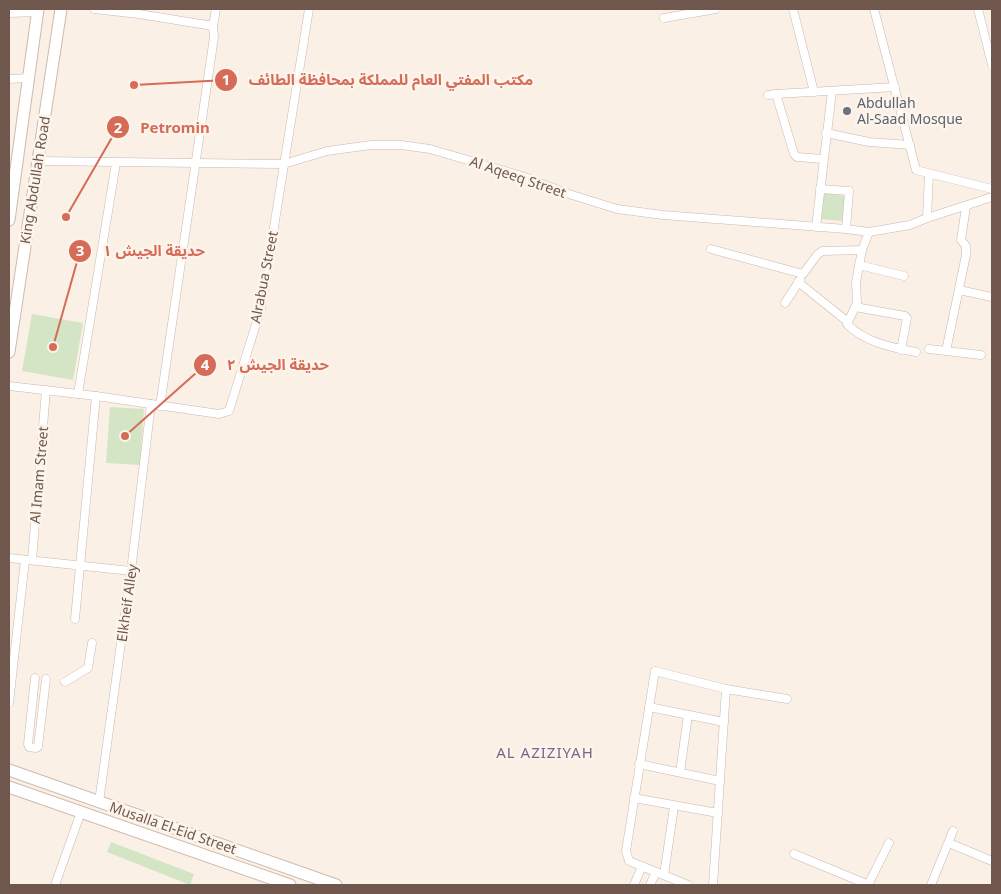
<svg xmlns="http://www.w3.org/2000/svg" width="1001" height="894" font-family="'Noto Sans','Noto Sans Arabic',sans-serif">
  <rect width="100%" height="100%" fill="#faf0e5"/>
  <!-- green -->
  <g fill="#d4e5c5">
    <path d="M823,193L845,196L842,221L820,219Z"/>
    <path d="M32,314L83,323L73,380L22,371Z"/>
    <path d="M110,407L144,409L140,465L106,463Z"/>
    <path d="M111,842L194,874L190,885L107,852Z"/>
  </g>
  <g fill="none" stroke-linecap="round" stroke-linejoin="round">
    <defs>
      <g id="street">
        <path d="M94,9L139,14L213,26"/>
        <path d="M793,9L814,92"/>
        <path d="M874,9L916,170L992,189"/>
        <path d="M978,9L992,65"/>
        <path d="M9,13L38,12"/>
        <path d="M664,18L716,9"/>
        <path d="M9,79L29,78"/>
        <path d="M776,94L794,154L797,157L823,159"/>
        <path d="M768,95L776,94L895,87"/>
        <path d="M826,133L869,142L910,145"/>
        <path d="M39,161L284,164L327,151L371,145H401L430,149L522,176L569,194L617,209L663,215L846,229L869,232L910,225L927,218L992,197"/>
        <path d="M820,189L849,191L846,229"/>
        <path d="M927,218L929,174"/>
        <path d="M816,227L832,91"/>
        <path d="M869,232L862,250L856,282L857,303L847,324C864,342 893,348 916,352"/>
        <path d="M711,249L803,274L817,255L822,251L862,250"/>
        <path d="M859,265L904,276"/>
        <path d="M798,282L848,322"/>
        <path d="M959,290L992,297"/>
        <path d="M785,303L800,280"/>
        <path d="M855,307L905,316L907,318L901,350"/>
        <path d="M929,349L981,355"/>
        <path d="M946,351L966,255V246L961,240L966,207"/>
        <path d="M9,386L96,396L219,414L229,411L261,308L309,9"/>
        <path d="M78,394L116,163"/>
        <path d="M160,406L214,37L213,26L216,9"/>
        <path d="M9,558L131,571"/>
        <path d="M32,560L46,390"/>
        <path d="M75,619L96,396"/>
        <path d="M35,678L28,744L29,747L36,748L38,747L46,679"/>
        <path d="M65,682L88,668L92,643"/>
        <path d="M9,703L25,560"/>
        <path d="M649,707L724,722"/>
        <path d="M639,764L720,781"/>
        <path d="M680,772L688,715"/>
        <path d="M634,798L718,813"/>
        <path d="M99,802L131,571L151,404"/>
        <path d="M949,843L992,861"/>
        <path d="M794,854L869,885"/>
        <path d="M664,875L674,807"/>
        <path d="M55,885L81,812"/>
        <path d="M634,885L642,866"/>
        <path d="M650,885L656,872"/>
        <path d="M688,885L629,861L626,851L655,671L726,689L787,699"/>
        <path d="M713,885L726,689"/>
        <path d="M868,885L889,843"/>
        <path d="M931,885L953,831"/>
      </g>
      <g id="secondary">
        <path d="M9,220L38,9"/>
        <path d="M9,352L61,9"/>
        <path d="M9,770L336,885"/>
        <path d="M9,787L290,885"/>
      </g>
    </defs>
    <!-- street casing -->
    <use href="#street" stroke="#cab8ad" stroke-width="9"/>
    <!-- secondary casing -->
    <use href="#secondary" stroke="#cebaae" stroke-width="13"/>
    <!-- street -->
    <use href="#street" stroke="#fff" stroke-width="8"/>
    <!-- secondary -->
    <use href="#secondary" stroke="#fff" stroke-width="11"/>
  </g>
  <!-- markers -->
  <circle fill="#6b7280" stroke="#fdf5eb" stroke-width="2" cx="847" cy="111" r="5"/>
  <g text-anchor="middle" stroke-width="5" stroke-linejoin="round" paint-order="stroke">
    <!-- worship labels -->
    <g font-size="14" fill="#5b616d" stroke="#fdf5eb" text-anchor="start">
      <text x="857" y="108">Abdullah<tspan x="857" dy="16">Al-Saad Mosque</tspan></text>
    </g>
    <!-- street labels -->
    <g font-size="14" fill="#70574d" stroke="#fdf5eb">
      <text transform="translate(518 177) rotate(19)" y="5">Al Aqeeq Street</text>
      <text transform="translate(35 180) rotate(-81)" y="5">King Abdullah Road</text>
      <text transform="translate(264 277) rotate(-79)" y="5">Alrabua Street</text>
      <text transform="translate(39 475) rotate(-85)" y="5">Al Imam Street</text>
      <text transform="translate(127 603) rotate(-82)" y="5">Elkheif Alley</text>
      <text transform="translate(173 828) rotate(19)" y="5">Musalla El-Eid Street</text>
    </g>
    <!-- neighbourhood labels -->
    <g font-size="15" letter-spacing="1" fill="#7c668c" stroke="#fdf5eb">
      <text x="545" y="758">AL AZIZIYAH</text>
    </g>
  </g>
  <!-- callouts -->
  <path fill="none" stroke="#d66c58" stroke-width="2" d="M134 85L226 80M66 217L118 127M53 347L80 251M125 436L205 365"/>
  <g fill="#d66c58" stroke="#fdf5eb" stroke-width="2">
    <circle cx="134" cy="85" r="5"/>
    <circle cx="66" cy="217" r="5"/>
    <circle cx="53" cy="347" r="5"/>
    <circle cx="125" cy="436" r="5"/>
    <circle cx="226" cy="80" r="12"/>
    <circle cx="118" cy="127" r="12"/>
    <circle cx="80" cy="251" r="12"/>
    <circle cx="205" cy="365" r="12"/>
  </g>
  <g font-size="15" text-anchor="middle" font-weight="bold" fill="#fff">
    <text x="226" y="85">1</text>
    <text x="118" y="133">2</text>
    <text x="80" y="256">3</text>
    <text x="205" y="370">4</text>
  </g>
  <g font-size="15" text-anchor="middle" font-weight="bold" fill="#d66c58" stroke="#fdf5eb" stroke-width="5" stroke-linejoin="round" paint-order="stroke">
    <text x="391" y="85">مكتب المفتي العام للمملكة بمحافظة الطائف</text>
    <text x="175" y="133">Petromin</text>
    <text x="154" y="256">حديقة الجيش ١</text>
    <text x="278" y="370">حديقة الجيش ٢</text>
  </g>
  <!-- border -->
  <rect width="1001" height="894" fill="none" stroke="#70574d" stroke-width="20"/>
</svg>
